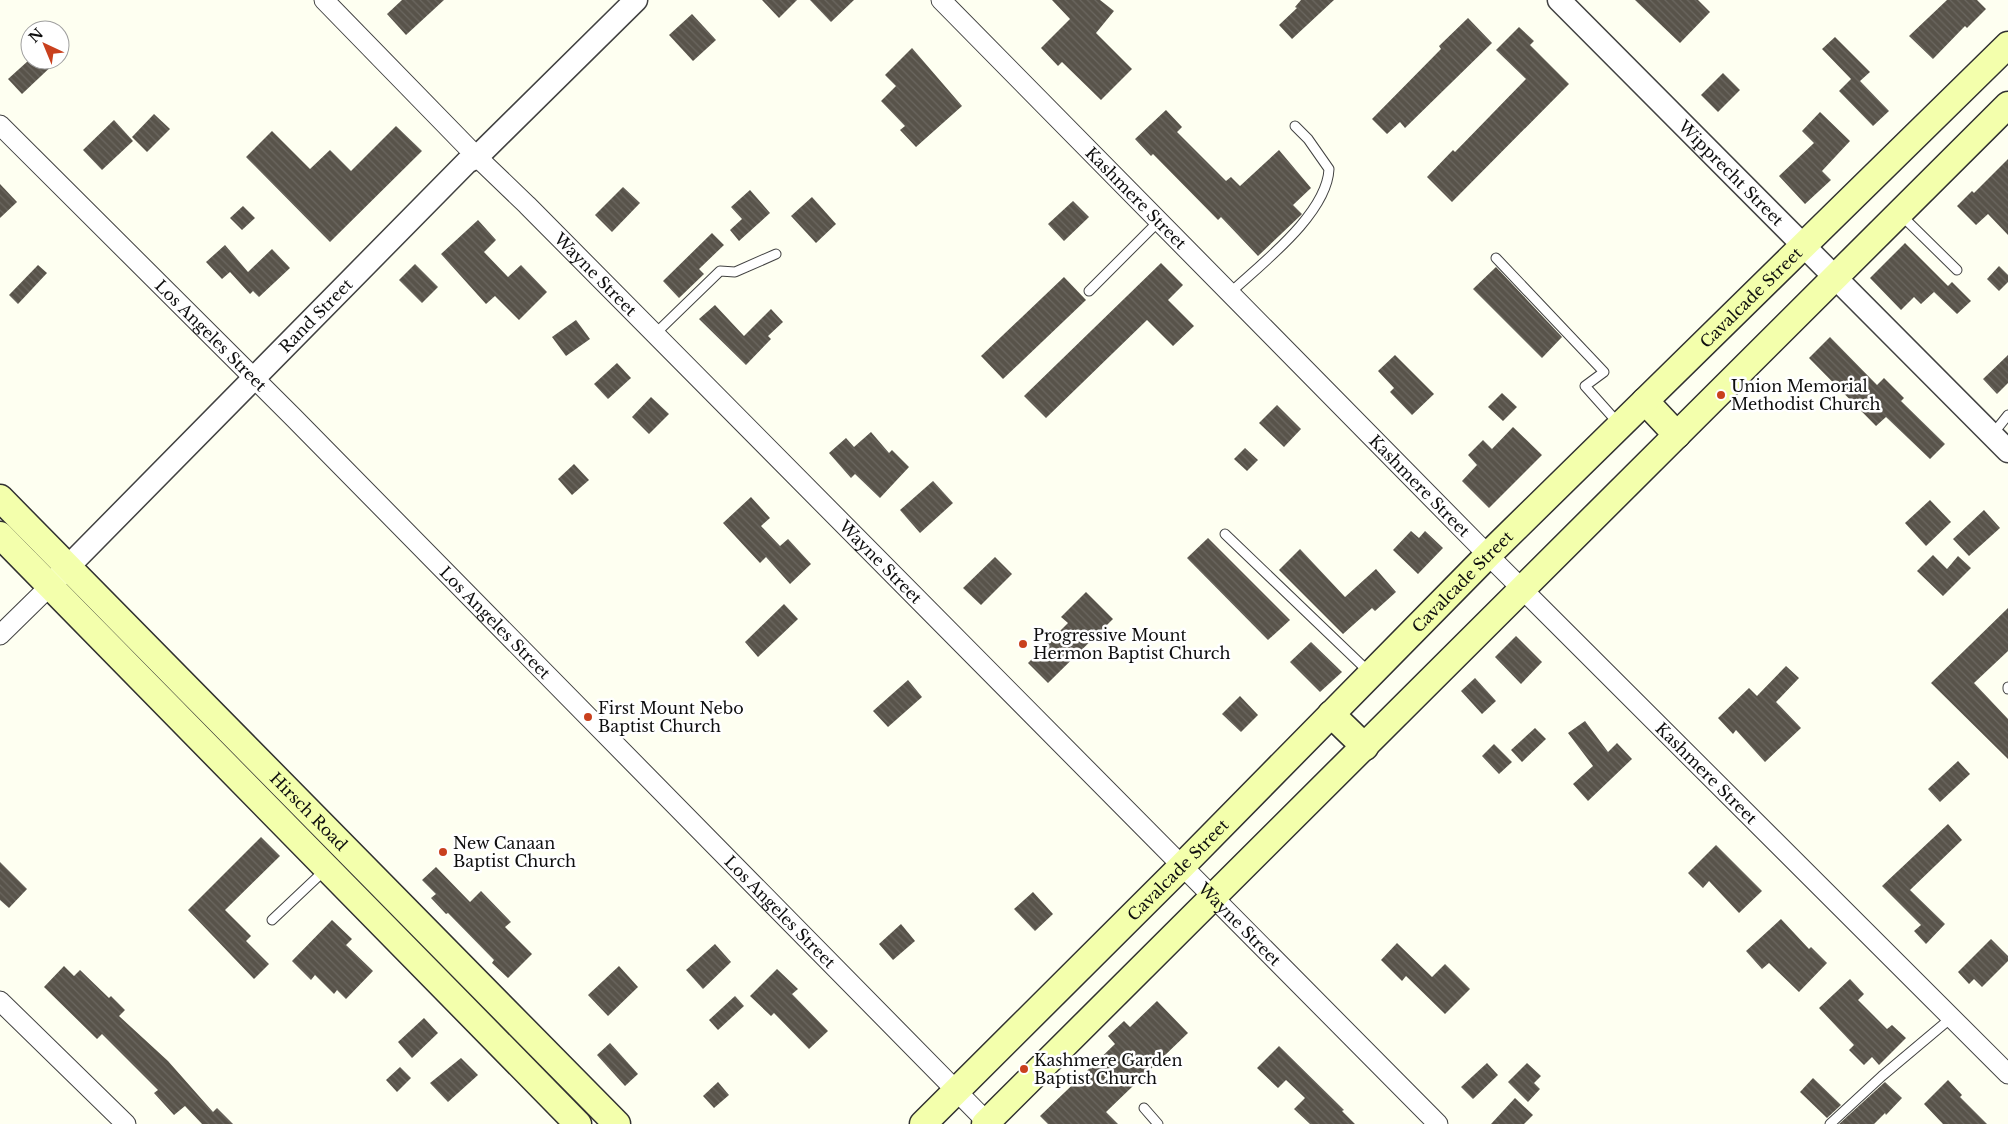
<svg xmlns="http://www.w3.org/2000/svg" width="2008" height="1124" font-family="'Libre Baskerville',serif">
  <defs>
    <pattern id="building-back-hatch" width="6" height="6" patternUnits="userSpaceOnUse" patternTransform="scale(1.25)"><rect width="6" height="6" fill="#58534a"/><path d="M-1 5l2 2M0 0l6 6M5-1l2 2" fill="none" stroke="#6b6760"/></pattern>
  </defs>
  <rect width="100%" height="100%" fill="#fefff1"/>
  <!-- building -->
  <g fill="url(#building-back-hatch)">
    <path d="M402,0H444L406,35L387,14Z"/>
    <path d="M762,0H797L779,18Z"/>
    <path d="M810,0H854L831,22Z"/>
    <path d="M1052,0H1100L1114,11L1096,33L1132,69L1101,100L1062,62L1058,66L1041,48L1070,19Z"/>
    <path d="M1301,0H1334L1292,39L1279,25L1297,8L1295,7Z"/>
    <path d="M1635,0H1698L1710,12L1680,43Z"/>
    <path d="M1947,0H1977L1986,9L1967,28L1965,26L1933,59L1909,36Z"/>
    <path d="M692,14L716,40L693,61L669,35Z"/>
    <path d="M1468,18L1492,43L1405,128L1400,122L1387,134L1372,119L1441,49L1439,46Z"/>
    <path d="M1519,27L1534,41L1530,45L1569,84L1452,202L1427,177L1453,150L1455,152L1526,79L1496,50Z"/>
    <path d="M1835,37L1870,72L1860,81L1889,111L1873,126L1839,91L1851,79L1822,49Z"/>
    <path d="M912,48L962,106L916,147L900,130L905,126L881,101L896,86L885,75Z"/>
    <path d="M29,60H58L22,94L8,79Z"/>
    <path d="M1723,73L1740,90L1718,112L1701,95Z"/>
    <path d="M1166,110L1182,127L1177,132L1226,181L1231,177L1240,186L1279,150L1311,188L1293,205L1302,214L1300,216L1258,256L1221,217L1218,220L1153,154L1151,156L1135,139Z"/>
    <path d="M1820,112L1850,141L1822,171L1831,180L1805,204L1779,176L1814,143L1802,131Z"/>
    <path d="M154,114L170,129L147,152L132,137Z"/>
    <path d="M114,120L133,141L102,170L83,150Z"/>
    <path d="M396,126L422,151L330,242L246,157L272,131L310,169L330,150L351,171Z"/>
    <path d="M2008,159V235L1988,214L1976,225L1957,206L1972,191L1974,193Z"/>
    <path d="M0,184L17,202L0,218Z"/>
    <path d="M623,187L640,203L612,232L595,215Z"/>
    <path d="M750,190L770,213L739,241L730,230L742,219L731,207Z"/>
    <path d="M812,197L836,224L816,243L791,216Z"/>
    <path d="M1073,201L1089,217L1064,241L1048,224Z"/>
    <path d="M243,206L255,218L242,230L230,218Z"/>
    <path d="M478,220L496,240L484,252L508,277L521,265L547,292L519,320L495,296L486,304L441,254Z"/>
    <path d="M712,233L724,245L699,269L704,274L679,298L663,281Z"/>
    <path d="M1905,243L1948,286L1952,282L1971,301L1957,314L1934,292L1921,304L1914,297L1901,310L1870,278Z"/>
    <path d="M225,245L248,272L272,249L290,268L259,297L253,291L250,294L230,272L222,279L206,262Z"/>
    <path d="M1161,263L1183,285L1168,300L1194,326L1173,346L1147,320L1046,418L1024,396Z"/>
    <path d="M415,264L438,287L422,303L399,280Z"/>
    <path d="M38,265L47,273L18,304L9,295Z"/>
    <path d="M1999,266L2008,275V282L1999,291L1987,279Z"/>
    <path d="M1496,267L1562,337L1542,358L1473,289Z"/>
    <path d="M1064,277L1086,300L1003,379L981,356Z"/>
    <path d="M715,305L744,336L771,309L783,322L768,336L771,339L746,365L699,319Z"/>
    <path d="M576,320L590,339L566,356L552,337Z"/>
    <path d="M1830,337L1877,385L1884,378L1904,398L1901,401L1945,444L1930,459L1886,417L1876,426L1809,358Z"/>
    <path d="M1395,355L1434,394L1412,415L1390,392L1394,388L1378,371Z"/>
    <path d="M2008,355V383L1997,394L1983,379Z"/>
    <path d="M617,363L631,378L608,399L594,384Z"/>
    <path d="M1502,393L1517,407L1503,421L1488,407Z"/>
    <path d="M651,397L669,414L649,434L632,417Z"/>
    <path d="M1277,405L1301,429L1284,447L1259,423Z"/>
    <path d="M1513,427L1542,455L1489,508L1462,481L1477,465L1468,455L1483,440L1492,449Z"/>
    <path d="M871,432L889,453L892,450L909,467L880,498L855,474L851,478L829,453L846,438L854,447Z"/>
    <path d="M1245,448L1258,460L1247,471L1234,459Z"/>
    <path d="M574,464L589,480L572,495L558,479Z"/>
    <path d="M933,481L953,503L920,533L900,510Z"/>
    <path d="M751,497L770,518L761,526L780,546L788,539L811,564L790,584L766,557L760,563L723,523Z"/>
    <path d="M1930,500L1951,522L1926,546L1905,523Z"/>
    <path d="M1984,510L2000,528L1969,556L1953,539Z"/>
    <path d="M1411,531L1419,538L1425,531L1443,548L1418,574L1393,550Z"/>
    <path d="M1208,538L1290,620L1268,640L1187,558Z"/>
    <path d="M1300,549L1345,597L1376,569L1396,592L1375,611L1372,608L1343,634L1279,570Z"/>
    <path d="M1933,555L1947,569L1958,556L1971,568L1943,596L1917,571Z"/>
    <path d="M995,557L1012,574L981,605L963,588Z"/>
    <path d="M1086,592L1113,619L1048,683L1028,663L1068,623L1061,617Z"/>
    <path d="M784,604L798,619L758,657L745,642Z"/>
    <path d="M2008,608V651L1974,683L2008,719V759L1931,683Z"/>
    <path d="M1516,636L1542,662L1521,684L1495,657Z"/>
    <path d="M1311,642L1342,672L1320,692L1290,662Z"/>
    <path d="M1786,666L1799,678L1776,702L1801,728L1765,762L1736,730L1733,734L1718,718L1749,688L1757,696Z"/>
    <path d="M1475,678L1496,701L1482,714L1461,691Z"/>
    <path d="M908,680L922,697L888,727L873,711Z"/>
    <path d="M1240,696L1258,715L1241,732L1222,714Z"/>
    <path d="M1585,721L1608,752L1617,743L1632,759L1588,801L1573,784L1593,766L1568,733Z"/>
    <path d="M1535,728L1546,739L1522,762L1511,750Z"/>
    <path d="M1494,744L1512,762L1499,774L1482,756Z"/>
    <path d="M1958,761L1970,774L1940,802L1928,789Z"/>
    <path d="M1948,824L1962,840L1910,890L1945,924L1926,944L1914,931L1921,925L1882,886Z"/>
    <path d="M261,837L280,856L225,910L251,936L246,941L269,964L254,979L188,910Z"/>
    <path d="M1716,845L1762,891L1739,913L1709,881L1703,888L1688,873Z"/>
    <path d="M0,862L27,889L9,908L0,900Z"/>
    <path d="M436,867L470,902L481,891L511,922L505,927L532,954L508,978L492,963L494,960L448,913L446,914L431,898L436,894L422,880Z"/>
    <path d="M1033,892L1053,914L1035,931L1014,909Z"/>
    <path d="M1781,919L1809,949L1811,947L1827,963L1799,992L1769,963L1762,969L1746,951Z"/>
    <path d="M332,920L352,939L346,945L373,971L346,999L337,990L334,994L315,975L311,980L292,961Z"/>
    <path d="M901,924L915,941L893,960L879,944Z"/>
    <path d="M1991,939L2008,956V961L1982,987L1974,979L1969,984L1958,972Z"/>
    <path d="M1397,943L1432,977L1445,964L1470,989L1445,1014L1406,976L1402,981L1381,960Z"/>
    <path d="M715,944L731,962L703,989L686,970Z"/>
    <path d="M64,966L74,976L80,970L109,998L111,996L125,1010L119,1016L168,1061L213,1112L217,1108L233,1124H202L185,1106L174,1115L154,1093L158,1090L102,1034L97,1039L44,987Z"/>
    <path d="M619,966L638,987L608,1016L588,995Z"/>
    <path d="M777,969L798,989L792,994L828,1031L809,1049L774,1013L771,1016L750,996Z"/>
    <path d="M1850,979L1864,994L1858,1000L1887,1029L1892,1025L1906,1038L1879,1065L1872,1057L1864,1065L1849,1050L1854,1045L1819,1008Z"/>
    <path d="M735,996L744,1006L718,1030L709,1020Z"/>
    <path d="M1157,1001L1188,1033L1106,1112L1118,1124H1048L1040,1116L1115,1044L1108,1036L1124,1021L1130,1027Z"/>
    <path d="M424,1018L438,1033L412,1058L398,1042Z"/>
    <path d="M610,1043L638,1074L625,1086L597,1055Z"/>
    <path d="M1279,1046L1344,1110L1342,1111L1355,1124H1310L1294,1109L1305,1098L1286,1080L1278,1088L1257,1068Z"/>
    <path d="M461,1058L478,1075L448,1102L430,1083Z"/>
    <path d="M1487,1063L1498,1075L1473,1099L1461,1087Z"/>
    <path d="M1527,1063L1541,1076L1534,1083L1540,1089L1528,1102L1508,1082Z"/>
    <path d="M400,1067L411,1078L397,1092L386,1080Z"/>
    <path d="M1813,1078L1841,1105L1827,1118L1800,1092Z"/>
    <path d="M1948,1080L1962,1095L1960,1097L1987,1124H1943L1924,1104Z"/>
    <path d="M718,1082L729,1095L714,1108L703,1096Z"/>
    <path d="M1885,1082L1902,1098L1886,1115L1885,1113L1874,1124H1839Z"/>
    <path d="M1515,1098L1533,1115L1524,1124H1491Z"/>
  </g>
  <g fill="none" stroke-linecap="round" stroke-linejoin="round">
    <defs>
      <g id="service">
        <path d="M1901,215L1957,270"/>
        <path d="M1496,258L1604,372L1585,386L1619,424"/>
        <path d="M1089,291L1159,221"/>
        <path d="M1230,293C1261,264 1327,214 1329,169L1308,139L1295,126"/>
        <path d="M655,334L720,271L735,272L776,254"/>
        <path d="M1992,435L2008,415"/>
        <path d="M1225,534L1369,672"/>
        <path d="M2008,687V689"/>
        <path d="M272,920L325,870"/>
        <path d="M1144,1108L1158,1124"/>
        <path d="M1830,1124L1882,1076L1951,1018"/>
      </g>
      <g id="minor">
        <path id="s1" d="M324,0L477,157L527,205L1438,1124"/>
        <path id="s2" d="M941,0L1488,555L2008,1074"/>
        <path id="s3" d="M0,125L293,417L989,1124"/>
        <path d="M0,635L51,585"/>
        <path d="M0,1001L126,1124"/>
      </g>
      <g id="tertiary">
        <path id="s4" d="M1559,0L2008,451"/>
        <path id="s5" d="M56,579L467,162L477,157L636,0"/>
      </g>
      <g id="secondary">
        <path d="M1645,401L1677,435"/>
        <path id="s6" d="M0,498L617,1124"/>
        <path d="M0,535L578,1124"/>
        <path d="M1331,714L1365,747"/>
        <path id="s7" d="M923,1124L1181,867L1488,555L2008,45"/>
        <path d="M985,1124L2008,105"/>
      </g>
    </defs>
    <!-- service casing -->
    <use href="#service" stroke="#424242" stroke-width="11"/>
    <!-- minor casing -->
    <use href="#minor" stroke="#424242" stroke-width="21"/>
    <!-- tertiary casing -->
    <use href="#tertiary" stroke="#424242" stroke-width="25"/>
    <!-- secondary casing -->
    <use href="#secondary" stroke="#313131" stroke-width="29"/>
    <!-- service -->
    <use href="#service" stroke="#fff" stroke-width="9"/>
    <!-- minor -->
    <use href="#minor" stroke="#fff" stroke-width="19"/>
    <!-- tertiary -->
    <use href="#tertiary" stroke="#fff" stroke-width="22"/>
    <!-- secondary -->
    <use href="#secondary" stroke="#f3ffac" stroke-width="26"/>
  </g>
  <!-- markers -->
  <g fill="#c9401d" stroke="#fff" stroke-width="2">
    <circle cx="1721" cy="395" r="5"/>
    <circle cx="1023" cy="644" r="5"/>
    <circle cx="588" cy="717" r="5"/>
    <circle cx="443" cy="852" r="5"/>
    <circle cx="1024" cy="1069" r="5"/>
  </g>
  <g text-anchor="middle" stroke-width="5" stroke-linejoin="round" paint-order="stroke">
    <!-- street labels -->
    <g font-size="16" fill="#0f0f0f" stroke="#fff">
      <text dy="6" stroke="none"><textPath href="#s4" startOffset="244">Wipprecht Street</textPath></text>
      <text dy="6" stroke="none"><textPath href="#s2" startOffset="278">Kashmere Street</textPath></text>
      <text dy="6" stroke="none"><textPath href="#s1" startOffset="386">Wayne Street</textPath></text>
      <text dy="6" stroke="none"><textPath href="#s7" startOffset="1170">Cavalcade Street</textPath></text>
      <text dy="6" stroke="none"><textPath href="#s5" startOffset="370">Rand Street</textPath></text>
      <text dy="6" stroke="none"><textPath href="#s3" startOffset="298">Los Angeles Street</textPath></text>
      <text dy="6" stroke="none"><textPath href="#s2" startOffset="682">Kashmere Street</textPath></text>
      <text dy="6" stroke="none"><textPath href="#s1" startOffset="791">Wayne Street</textPath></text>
      <text dy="6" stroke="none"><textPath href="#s7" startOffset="765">Cavalcade Street</textPath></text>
      <text dy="6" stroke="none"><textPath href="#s3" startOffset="702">Los Angeles Street</textPath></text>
      <text dy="6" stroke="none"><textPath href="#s2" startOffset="1088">Kashmere Street</textPath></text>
      <text dy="6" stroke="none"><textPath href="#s6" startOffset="440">Hirsch Road</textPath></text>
      <text dy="6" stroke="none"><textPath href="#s7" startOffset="360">Cavalcade Street</textPath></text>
      <text dy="6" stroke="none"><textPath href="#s3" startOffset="1108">Los Angeles Street</textPath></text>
      <text dy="6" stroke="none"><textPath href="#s1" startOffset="1301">Wayne Street</textPath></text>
    </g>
    <!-- poi labels -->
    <g font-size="16" fill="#0f0f0f" stroke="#fff" text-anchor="start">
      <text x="1731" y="392">Union Memorial<tspan x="1731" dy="18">Methodist Church</tspan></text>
      <text x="1033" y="641">Progressive Mount<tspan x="1033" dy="18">Hermon Baptist Church</tspan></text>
      <text x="598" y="714">First Mount Nebo<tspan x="598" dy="18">Baptist Church</tspan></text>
      <text x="453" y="849">New Canaan<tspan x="453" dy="18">Baptist Church</tspan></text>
      <text x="1034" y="1066">Kashmere Garden<tspan x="1034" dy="18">Baptist Church</tspan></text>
    </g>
  </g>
  <!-- north arrow -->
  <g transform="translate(45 45) rotate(316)"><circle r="24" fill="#ffffff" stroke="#9f9f9f"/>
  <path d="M0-4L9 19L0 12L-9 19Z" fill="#c9401d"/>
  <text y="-8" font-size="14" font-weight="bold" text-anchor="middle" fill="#0f0f0f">N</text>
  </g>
</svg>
